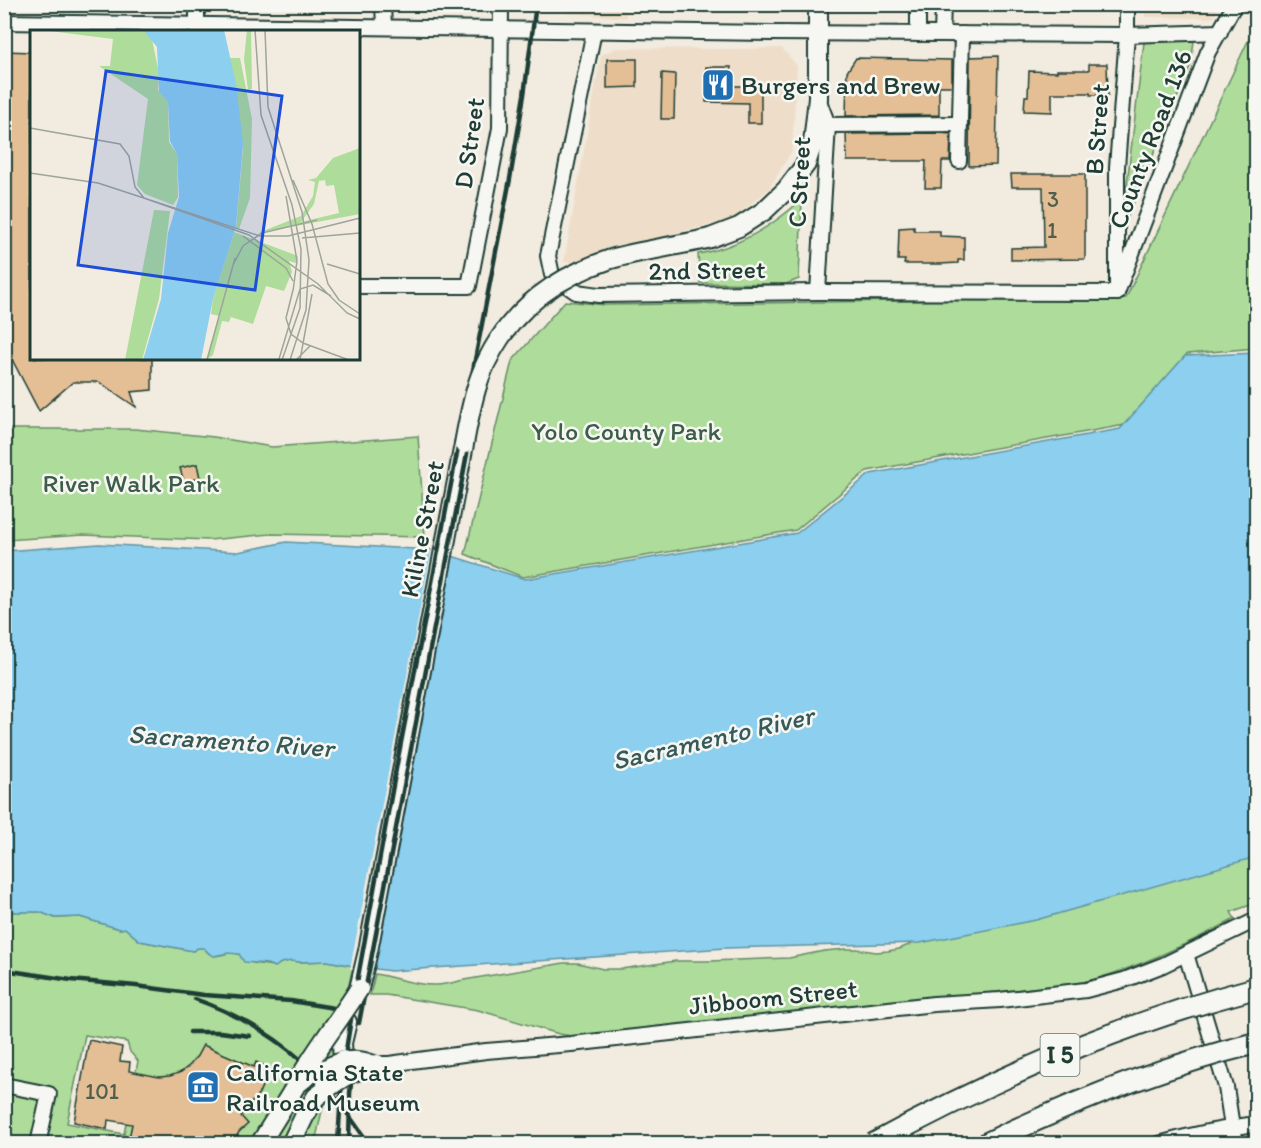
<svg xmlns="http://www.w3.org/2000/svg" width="1261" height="1148" font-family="Itim,sans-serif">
  <rect width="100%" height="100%" fill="#f2ebdf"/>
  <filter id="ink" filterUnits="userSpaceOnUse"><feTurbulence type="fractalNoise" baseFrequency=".0167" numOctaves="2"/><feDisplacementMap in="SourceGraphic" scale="12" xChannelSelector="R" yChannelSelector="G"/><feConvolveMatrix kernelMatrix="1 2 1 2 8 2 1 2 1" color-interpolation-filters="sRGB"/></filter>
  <g filter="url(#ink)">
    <!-- built -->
    <g fill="#eedec9">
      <path d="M567,5H626V18L566,13Z"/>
      <path d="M1145,5V4L1220,5L1213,18L1145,17Z"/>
      <path d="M616,48L728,49L782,48L797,66L792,151L769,189L731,220L628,245L580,263L564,262L601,55Z"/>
    </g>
    <!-- green -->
    <g fill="#aedc9a" stroke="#668c67" stroke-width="1.5" fill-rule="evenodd">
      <path d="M1256,24V348L1187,354L1125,425L867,471L796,530L523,577L465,554L512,361L565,301L606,305L1126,298Z"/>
      <path d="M1194,41L1191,64L1121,233L1144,42Z"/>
      <path d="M802,199L799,279L786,284L700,283L698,254C738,247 772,227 802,199Z"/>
      <path d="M5,429H135L214,437L272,447L418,436L425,537L271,534L209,540L83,535L5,540Z"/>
      <path d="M1256,848V903L1231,912L1235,919C1189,943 1142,966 1092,980C1076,984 1058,985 1041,987L584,1038L559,1034L478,1010L386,995H370L375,974C395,977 416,986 436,985C446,985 455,982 464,980L564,963H578L603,969H621L676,961H709L789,958L824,951L846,949H857L876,952L888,951L899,949L916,942Z"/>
      <path d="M5,910L15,912H40L55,918L80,917L120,929L125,928L140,941L193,951L197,948H204C217,965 225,948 239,954C244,956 247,960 251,962C258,965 267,964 275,967L281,963L291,960L299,962L328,961L353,966L315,1143L5,1144ZM85,1035L127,1042L130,1052L138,1061L124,1134L67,1123Z"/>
    </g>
    <!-- water -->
    <path fill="#8ccfee" stroke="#6095a4" stroke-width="1.5" d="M1256,353V857L1036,920L920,943L726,948L391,971L353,966L328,961L299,962L291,961L281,963L275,967L267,964L244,962L239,954C238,954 229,953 228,953C216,955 213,960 204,948H198L193,951L140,941L125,928L120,929L80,917L55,918L40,912H15L5,910V551L99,544L238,552L286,542L433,550L525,579L797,533L870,474L1120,429L1185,356Z"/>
    <!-- pier -->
    <path fill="#f2ebdf" d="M432,547L452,553L372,972L350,969Z"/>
    <!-- building -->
    <g fill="#e4bf95" stroke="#1f3d34" stroke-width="1.5">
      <path d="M4,51L32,52V358H152V390L131,392L136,407L99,382H73L39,411L4,344Z"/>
      <path d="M998,56L996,165L969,166L970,57Z"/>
      <path d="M856,58L952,60V86H939V115L846,116L847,72Z"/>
      <path d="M607,59H637V87L607,88Z"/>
      <path d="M1089,64H1107L1108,95H1090V93H1052V112L1024,111L1025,96H1028L1029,71L1057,72V70H1089Z"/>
      <path d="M706,67H731L730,86H761V123H748V103L706,102Z"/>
      <path d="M662,73L675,74L674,119H661Z"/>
      <path d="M939,133L951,134L950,161H942L941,188H925L926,161H847L846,134Z"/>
      <path d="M1011,174H1085V259L1011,260V248L1044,247L1043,187H1012Z"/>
      <path d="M914,227V231H940V236L964,237V260H958V263L940,264H904L905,260H898L899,228Z"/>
      <path d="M197,464L200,478L184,482L180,468Z"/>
      <path d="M89,1040L122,1047L120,1061L130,1062L129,1071L159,1077L170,1076L181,1072L190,1065L197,1056L203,1045L254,1067L256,1062L270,1068L259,1093L241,1116L248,1124L239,1132L233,1143H128L132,1124L108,1120L107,1129L74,1122Z"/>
    </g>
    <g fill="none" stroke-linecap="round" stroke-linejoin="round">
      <defs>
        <g id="minor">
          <path d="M383,4L384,27"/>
          <path d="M4,22L771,33L1127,35L1220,32"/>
          <path d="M594,31L548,256L552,275L576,292L599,295L818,292L1117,293"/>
          <path d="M197,32V4"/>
          <path d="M918,34V4"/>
          <path d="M942,34L943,4"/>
          <path d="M828,125L960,124"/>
          <path d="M959,161L962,34"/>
          <path d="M1117,285V167L1127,35V4"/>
          <path d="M358,286H469L500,128L501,4"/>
          <path d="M818,292L828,125L819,101"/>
          <path d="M1117,293L1208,52L1235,4"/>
          <path d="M1186,954L1226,1087L1232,1127L1237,1144"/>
          <path d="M377,1064H389L486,1051L571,1044L934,1004L1000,1000L1086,990L1124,980L1163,965L1256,920"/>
          <path d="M4,1085L49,1094L38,1144"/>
          <path d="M1159,1144C1191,1135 1224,1128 1256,1124"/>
        </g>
        <g id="major">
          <path d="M710,238L739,227L764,211L786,190L806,164L813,143L818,98V4"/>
          <path d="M359,989L368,951L464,444"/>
          <path d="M343,1060L342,1043L347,1022"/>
          <path d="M260,1144L292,1092"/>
          <path d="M291,1144L305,1115L316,1097"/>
        </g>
      </defs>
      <!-- minor casing -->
      <use href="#minor" stroke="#1f3d34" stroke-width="18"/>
      <!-- major casing -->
      <use href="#major" stroke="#1f3d34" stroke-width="22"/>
      <!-- minor -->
      <use href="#minor" stroke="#f6f6f2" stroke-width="14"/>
      <!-- major -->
      <use href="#major" stroke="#f6f6f2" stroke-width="18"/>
      <!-- rail -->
      <g stroke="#1f3d34" stroke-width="4.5">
        <path d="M4,970L71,980L136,986L204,995L291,1001L334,1008"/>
        <path d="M195,999C234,1013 271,1033 302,1061C328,1085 349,1115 369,1144"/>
        <path d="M359,1023L486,354"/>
        <path d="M190,1032H220L250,1036"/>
        <path d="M338,1144L342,1075L356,988L398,758L510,179L524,95L536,4"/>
        <path d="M349,1144L350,1094L354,1052"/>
      </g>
      <defs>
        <path id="minor-bridge" d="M298,1086C315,1072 335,1057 358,1059C364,1059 371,1062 377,1064"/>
        <g id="major-bridge">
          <path d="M464,444C468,422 472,399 480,377C503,316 550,279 611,259C642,250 678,246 710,238"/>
          <path d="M326,1084L343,1060"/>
          <path d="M292,1092C311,1055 337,1024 359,989"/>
          <path d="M316,1097L336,1082L349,1074L377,1064"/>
        </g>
        <g id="highway-bridge">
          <path d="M873,1144C994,1078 1123,1023 1256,988"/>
          <path d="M985,1144C1072,1102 1163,1066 1256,1043"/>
        </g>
      </defs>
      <!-- minor-bridge casing -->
      <use href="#minor-bridge" stroke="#1f3d34" stroke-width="18" stroke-linecap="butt"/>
      <!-- major-bridge casing -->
      <use href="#major-bridge" stroke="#1f3d34" stroke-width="22" stroke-linecap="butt"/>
      <!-- highway-bridge casing -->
      <use href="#highway-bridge" stroke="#1f3d34" stroke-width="24" stroke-linecap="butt"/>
      <!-- minor-bridge -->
      <use href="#minor-bridge" stroke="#f6f6f2" stroke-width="14"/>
      <!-- major-bridge -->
      <use href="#major-bridge" stroke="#f6f6f2" stroke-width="18"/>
      <!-- highway-bridge -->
      <use href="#highway-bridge" stroke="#f6f6f2" stroke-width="20"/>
    </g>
  </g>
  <!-- icons -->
  <defs>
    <symbol id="restaurant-square" viewBox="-11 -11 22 22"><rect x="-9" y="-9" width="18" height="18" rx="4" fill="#1f6fb2" stroke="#f6f6f2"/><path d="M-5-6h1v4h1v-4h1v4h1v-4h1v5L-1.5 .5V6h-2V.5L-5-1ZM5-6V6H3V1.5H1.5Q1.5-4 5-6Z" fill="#fff"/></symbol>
    <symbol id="museum-square" viewBox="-11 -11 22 22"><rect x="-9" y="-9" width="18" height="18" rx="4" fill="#1f6fb2" stroke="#f6f6f2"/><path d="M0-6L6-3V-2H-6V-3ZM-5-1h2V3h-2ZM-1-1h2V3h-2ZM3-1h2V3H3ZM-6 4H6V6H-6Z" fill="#fff"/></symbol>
  </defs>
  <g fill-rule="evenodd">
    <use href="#restaurant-square" x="699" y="66" width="38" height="38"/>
    <use href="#museum-square" x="184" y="1068" width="38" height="38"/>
  </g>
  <g text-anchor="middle" stroke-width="5" stroke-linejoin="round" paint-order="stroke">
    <!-- number labels -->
    <g font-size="22" fill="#505e4c">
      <text x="1053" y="207">3</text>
      <text x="1052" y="238">1</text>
      <text x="102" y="1099">101</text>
    </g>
    <!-- shield labels -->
    <rect fill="#f6f6f2" stroke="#60746d" stroke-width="1.5" x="1040.5" y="1034" width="39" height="42" rx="4.5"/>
    <g font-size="24" font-weight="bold" fill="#1f3d34">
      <text x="1060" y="1063">I 5</text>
    </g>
    <!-- poi labels -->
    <g font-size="26" fill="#1f3d34" stroke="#f6f6f2" text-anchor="start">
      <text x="741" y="94">Burgers and Brew</text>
      <text x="226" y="1081">California State<tspan x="226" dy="30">Railroad Museum</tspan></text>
    </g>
    <!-- street labels -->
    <g font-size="26" fill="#1f3d34" stroke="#f6f6f2">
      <text transform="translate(1097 129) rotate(-86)" y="9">B Street</text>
      <text transform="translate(1150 139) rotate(-69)" y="9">County Road 136</text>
      <text transform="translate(469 143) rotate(-82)" y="9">D Street</text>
      <text transform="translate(799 182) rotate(-87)" y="9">C Street</text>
      <text transform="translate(707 270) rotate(-1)" y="9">2nd Street</text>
      <text transform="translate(422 529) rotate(-79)" y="9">Kiline Street</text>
      <text transform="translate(773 997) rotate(-6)" y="9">Jibboom Street</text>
    </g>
    <!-- park labels -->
    <g font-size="26" fill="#3c5d48" stroke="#f6f6f2">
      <text x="626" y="440">Yolo County Park</text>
      <text x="131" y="492">River Walk Park</text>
    </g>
    <!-- water labels -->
    <g font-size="27" font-style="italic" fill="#355a59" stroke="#f6f6f2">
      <text transform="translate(713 738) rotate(-13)" y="9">Sacramento River</text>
      <text transform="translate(231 741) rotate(4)" y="9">Sacramento River</text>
    </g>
  </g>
  <!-- overview -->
  <g transform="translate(30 30)">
    <rect width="330" height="330" fill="#f2ebdf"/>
    <path d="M12,0H120L129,43L128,60L138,71L139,112L147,124L148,167L143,175L115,164L107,155L118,69L69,36H80L83,9ZM217,0H221L222,59L218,60L214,29ZM199,28H210L222,89L220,168L209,199L206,198L213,118ZM330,118V184L228,203L271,186L283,166L285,152L278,150L286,148L303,128ZM295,150L296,156L304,155L309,183L271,192L284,174L289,151ZM124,180L140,181L129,269L112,330H95ZM204,202L268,226L266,233L259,231L262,242L254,261L236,256L223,294L201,287L199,292L192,291L183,325L176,330L189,286L181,284L183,269Z" fill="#aedc9a" fill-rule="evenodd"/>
    <path d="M113,0H194L206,54L213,114L206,196L183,269L171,330H113L131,269L138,203L149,167L147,124L140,111L138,72L129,61L127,17Z" fill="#8ccfee"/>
    <path fill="none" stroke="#9ea59b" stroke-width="1.5" d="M225,0L231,85L262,175L271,219L270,278L252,330M235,0L238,77L272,182L279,230L276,280L260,330M0,98L90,114L99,126L105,157L114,168L219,205L288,254L317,283L330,289M0,143L68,153L230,206H258L330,188M263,150L282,194L298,254L309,270L330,284M256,166L267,231L263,261M213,206L256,238L263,251M272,208L330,203M297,234L330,244M203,235L213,216L232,203L287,190M263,260L256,288L261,304L273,313L319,330M249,329L270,259L283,255L301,266M177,330L205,228M266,330L280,316M270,330L282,264"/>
    <path fill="#1d4ed8" fill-opacity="0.15" stroke="#1d4ed8" stroke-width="3" d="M76,41L252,66L225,260L48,235Z"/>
    <rect width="330" height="330" fill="none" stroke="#1f3d34" stroke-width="3"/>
  </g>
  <!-- margin -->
  <rect width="1261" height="1148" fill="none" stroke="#f6f6f2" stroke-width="24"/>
  <rect x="12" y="12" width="1237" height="1124" fill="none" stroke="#1f3d34" stroke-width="2" filter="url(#ink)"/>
</svg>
